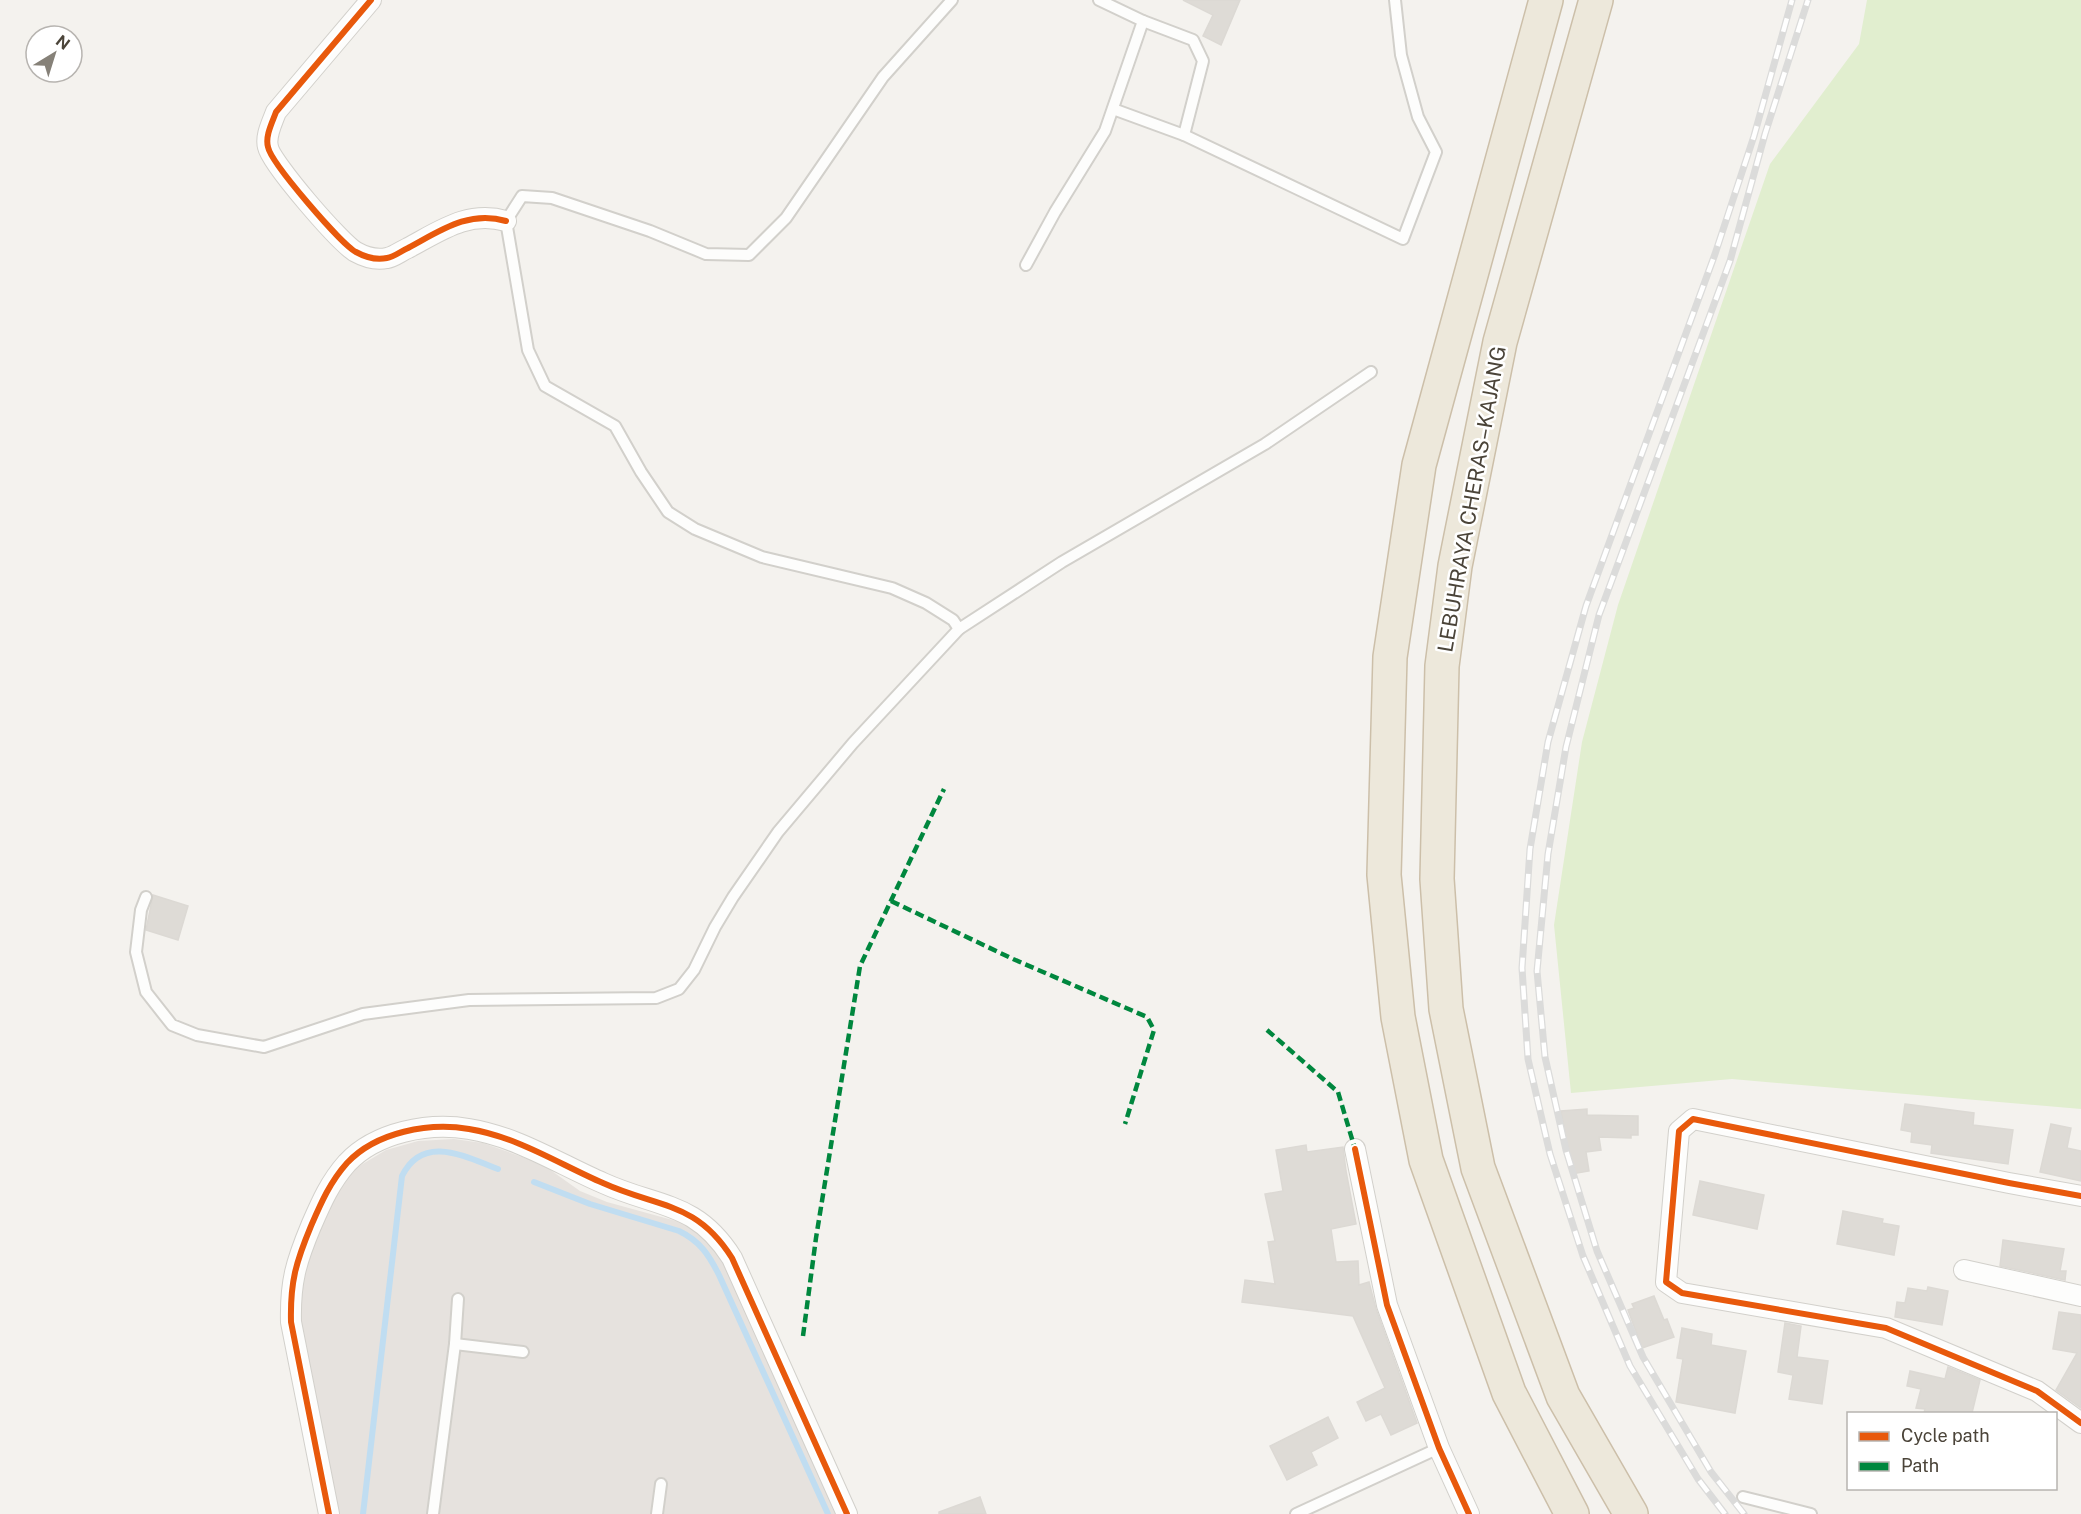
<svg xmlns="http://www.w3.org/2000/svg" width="2081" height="1514" font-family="'Public Sans',sans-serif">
  <rect width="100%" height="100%" fill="#f4f2ee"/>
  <!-- industrial -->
  <path fill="#e6e2de" d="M454,1139L483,1143L542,1164L580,1191L607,1202L687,1224L705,1237L719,1252L838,1514H337L299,1317V1290L306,1260L335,1193L356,1168L386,1150L418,1141Z"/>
  <!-- green -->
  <path fill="#e1eecf" d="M1867,0H2081V1109L1732,1079L1571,1093L1554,925L1582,742L1618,605L1770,164L1859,44Z"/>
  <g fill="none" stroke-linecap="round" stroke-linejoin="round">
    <!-- stream -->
    <g stroke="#c0ddf1" stroke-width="6">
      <path d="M534,1182L590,1204L679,1231C700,1241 709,1255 719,1275L828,1514"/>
      <path d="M363,1514L402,1176C423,1133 466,1157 498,1169"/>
    </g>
  </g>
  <!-- building -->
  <g fill="#dedbd6" stroke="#dcd9d4" stroke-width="1.5">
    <path d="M1183,0H1240L1221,45L1203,36L1213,15Z"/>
    <path d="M153,895L188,906L178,940L146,930Z"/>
    <path d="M1905,1104L1974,1113L1973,1125L2013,1130L2008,1164L1931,1153L1932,1145L1911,1142L1912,1132L1901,1130Z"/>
    <path d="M1587,1109V1115L1638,1116V1135H1631V1138L1599,1137L1601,1150L1586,1152L1589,1171L1572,1174L1561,1111Z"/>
    <path d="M2051,1124L2071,1128L2067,1148L2081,1151V1181L2040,1172Z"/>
    <path d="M1306,1145L1307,1152L1343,1147L1346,1171L1356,1224L1331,1229L1336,1262L1358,1261L1359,1285L1369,1282L1376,1309L1417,1423L1391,1435L1381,1414L1366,1421L1357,1402L1385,1388L1353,1316L1242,1302L1245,1280L1275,1284L1268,1242L1275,1241L1265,1194L1283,1191L1276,1150Z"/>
    <path d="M1700,1181L1764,1195L1757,1229L1693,1215Z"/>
    <path d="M1843,1211L1883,1219L1882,1223L1899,1226L1894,1255L1837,1244Z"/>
    <path d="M2003,1240L2064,1249L2060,1271H2066L2065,1280L2000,1266Z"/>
    <path d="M1928,1287L1948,1291L1942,1325L1895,1317L1897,1302L1905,1303L1908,1288L1927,1291Z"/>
    <path d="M1654,1296L1664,1320L1667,1319L1674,1337L1642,1348L1628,1310L1634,1308L1632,1304Z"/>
    <path d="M2059,1312L2081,1315V1408L2056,1390L2077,1353L2053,1349Z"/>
    <path d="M1785,1323L1801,1326L1797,1357L1828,1361L1822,1404L1789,1399L1793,1375L1778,1372Z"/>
    <path d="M1682,1328L1712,1334L1711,1345L1746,1351L1735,1413L1676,1402L1683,1359L1677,1358Z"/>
    <path d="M1948,1367L1980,1380L1972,1413H1924L1925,1409L1916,1408L1921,1389L1907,1386L1910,1371L1945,1379Z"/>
    <path d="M1328,1417L1338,1438L1311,1452L1317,1465L1287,1480L1270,1446Z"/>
    <path d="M980,1497L986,1514H939V1512Z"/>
  </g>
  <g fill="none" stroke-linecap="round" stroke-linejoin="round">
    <defs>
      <g id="service">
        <path d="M952,0L883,77L786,218L749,255L706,254L650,231L552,198L522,196L506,221L528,350L545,386L615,426L641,472L668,512L695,529L762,557L892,588L926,603L953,620L959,629L1062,562L1265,444L1371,372"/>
        <path d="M1143,21L1193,40L1203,61L1184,135"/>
        <path d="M1113,109L1184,135L1403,239L1436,152L1418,117L1401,55L1395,0"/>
        <path d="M1026,265L1055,212L1105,131L1143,21L1099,0"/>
        <path d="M146,897L141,910L136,952L146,992L172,1025L197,1035L264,1047L363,1014L469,1000L656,998L679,989L694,970L715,927L733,897L778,832L853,743L959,629"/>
        <path d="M455,1344L523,1352"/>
        <path d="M1743,1497L1811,1514"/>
        <path d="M433,1514L455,1344L458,1299"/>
        <path d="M657,1514L661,1484"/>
        <path d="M1296,1514L1439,1448"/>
      </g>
      <g id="minor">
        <path d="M371,0L276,112C272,123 265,136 268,147C271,163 341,244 356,252C365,257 377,260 387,258C394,257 401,251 408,248C440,231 468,210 506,221"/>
        <path d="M1355,1149L1387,1305L1439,1448L1469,1514"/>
        <path d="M2081,1196L2009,1183L1693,1119L1679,1131L1666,1282L1682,1293L1886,1328L2037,1391L2081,1423"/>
        <path d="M1964,1270L2081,1296"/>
        <path d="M329,1514L291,1322C290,1282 296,1262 311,1226C321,1203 330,1182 347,1163C376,1132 429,1122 469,1129C518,1137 559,1164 603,1183C658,1208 696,1201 732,1258L847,1514"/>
      </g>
      <g id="motorway">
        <path d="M1546,0L1419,465L1390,657L1384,875L1398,1017L1426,1160L1509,1393L1572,1514"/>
        <path d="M1596,0L1500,342L1455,566L1442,666L1437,879L1446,1009L1478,1168L1563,1396L1631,1514"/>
      </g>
    </defs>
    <!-- service casing -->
    <use href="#service" stroke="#d2d0cb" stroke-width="14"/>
    <!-- minor casing -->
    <use href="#minor" stroke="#d2d0cb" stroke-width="22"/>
    <!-- motorway casing -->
    <use href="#motorway" stroke="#ccbfa9" stroke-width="36"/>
    <!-- service -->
    <use href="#service" stroke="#fdfdfc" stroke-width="10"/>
    <!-- minor -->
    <use href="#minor" stroke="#fdfdfc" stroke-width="20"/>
    <!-- motorway -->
    <use href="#motorway" stroke="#ede8db" stroke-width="33"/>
    <defs>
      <g id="rail">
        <path d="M1725,1514L1698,1479L1630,1366L1583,1256L1550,1154L1528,1059L1522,968L1530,849L1548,742L1586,606L1715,254L1754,136L1792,0"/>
        <path d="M1744,1514L1711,1472L1643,1357L1597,1251L1566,1150L1545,1057L1537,971L1548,854L1566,747L1599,615L1730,261L1765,134L1808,0"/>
      </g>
    </defs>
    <!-- rail casing -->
    <use href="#rail" stroke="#dbdbda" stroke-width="7"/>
    <!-- rail -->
    <use href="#rail" stroke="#fff" stroke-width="4.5" stroke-dasharray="14" stroke-linecap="butt"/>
    <!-- quiet -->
    <g stroke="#00873e" stroke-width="4.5" stroke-dasharray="9 4.5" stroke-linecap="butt">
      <path d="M891,901L1013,959L1147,1017L1154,1030L1125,1124"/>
      <path d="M1267,1030L1338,1092L1355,1149"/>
      <path d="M803,1336L816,1238L860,966L944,789"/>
    </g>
    <defs>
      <g id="cycleway">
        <path d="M371,0L276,112C272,123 265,136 268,147C271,163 341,244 356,252C365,257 377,260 387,258C394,257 401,251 408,248C440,231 468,210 506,221"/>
        <path d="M1355,1149L1387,1305L1439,1448L1469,1514"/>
        <path d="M2081,1196L2009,1183L1693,1119L1679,1131L1666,1282L1682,1293L1886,1328L2037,1391L2081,1423"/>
        <path d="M329,1514L291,1322C290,1282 296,1262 311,1226C321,1203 330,1182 347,1163C376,1132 429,1122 469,1129C518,1137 559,1164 603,1183C658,1208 696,1201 732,1258L847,1514"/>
      </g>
    </defs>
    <!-- cycleway casing -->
    <use href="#cycleway" stroke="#fff" stroke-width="10"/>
    <!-- cycleway -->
    <use href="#cycleway" stroke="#e8590c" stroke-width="6"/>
  </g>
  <g text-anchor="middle" stroke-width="5" stroke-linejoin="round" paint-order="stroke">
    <!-- street labels -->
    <g font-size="21" fill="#4b4439" stroke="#fff">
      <text transform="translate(1472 499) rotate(-80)" y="7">LEBUHRAYA CHERAS–KAJANG</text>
    </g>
  </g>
  <!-- legend -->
  <rect x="1847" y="1412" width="210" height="78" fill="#ffffff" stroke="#b7b4b0" stroke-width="1.5"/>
  <rect x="1859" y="1432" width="30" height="9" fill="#e8590c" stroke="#b7b4b0" stroke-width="1.5"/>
  <text x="1901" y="1442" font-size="18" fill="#4b4439">Cycle path</text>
  <rect x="1859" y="1462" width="30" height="9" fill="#00873e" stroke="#b7b4b0" stroke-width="1.5"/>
  <text x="1901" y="1472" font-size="18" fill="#4b4439">Path</text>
  <!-- north arrow -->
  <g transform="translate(54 54) rotate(38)"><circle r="28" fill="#ffffff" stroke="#b7b4b0" stroke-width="1.5"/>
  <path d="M0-4.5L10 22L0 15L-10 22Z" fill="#868178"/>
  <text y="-9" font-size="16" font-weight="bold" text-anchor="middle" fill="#4b4439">N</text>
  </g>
</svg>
